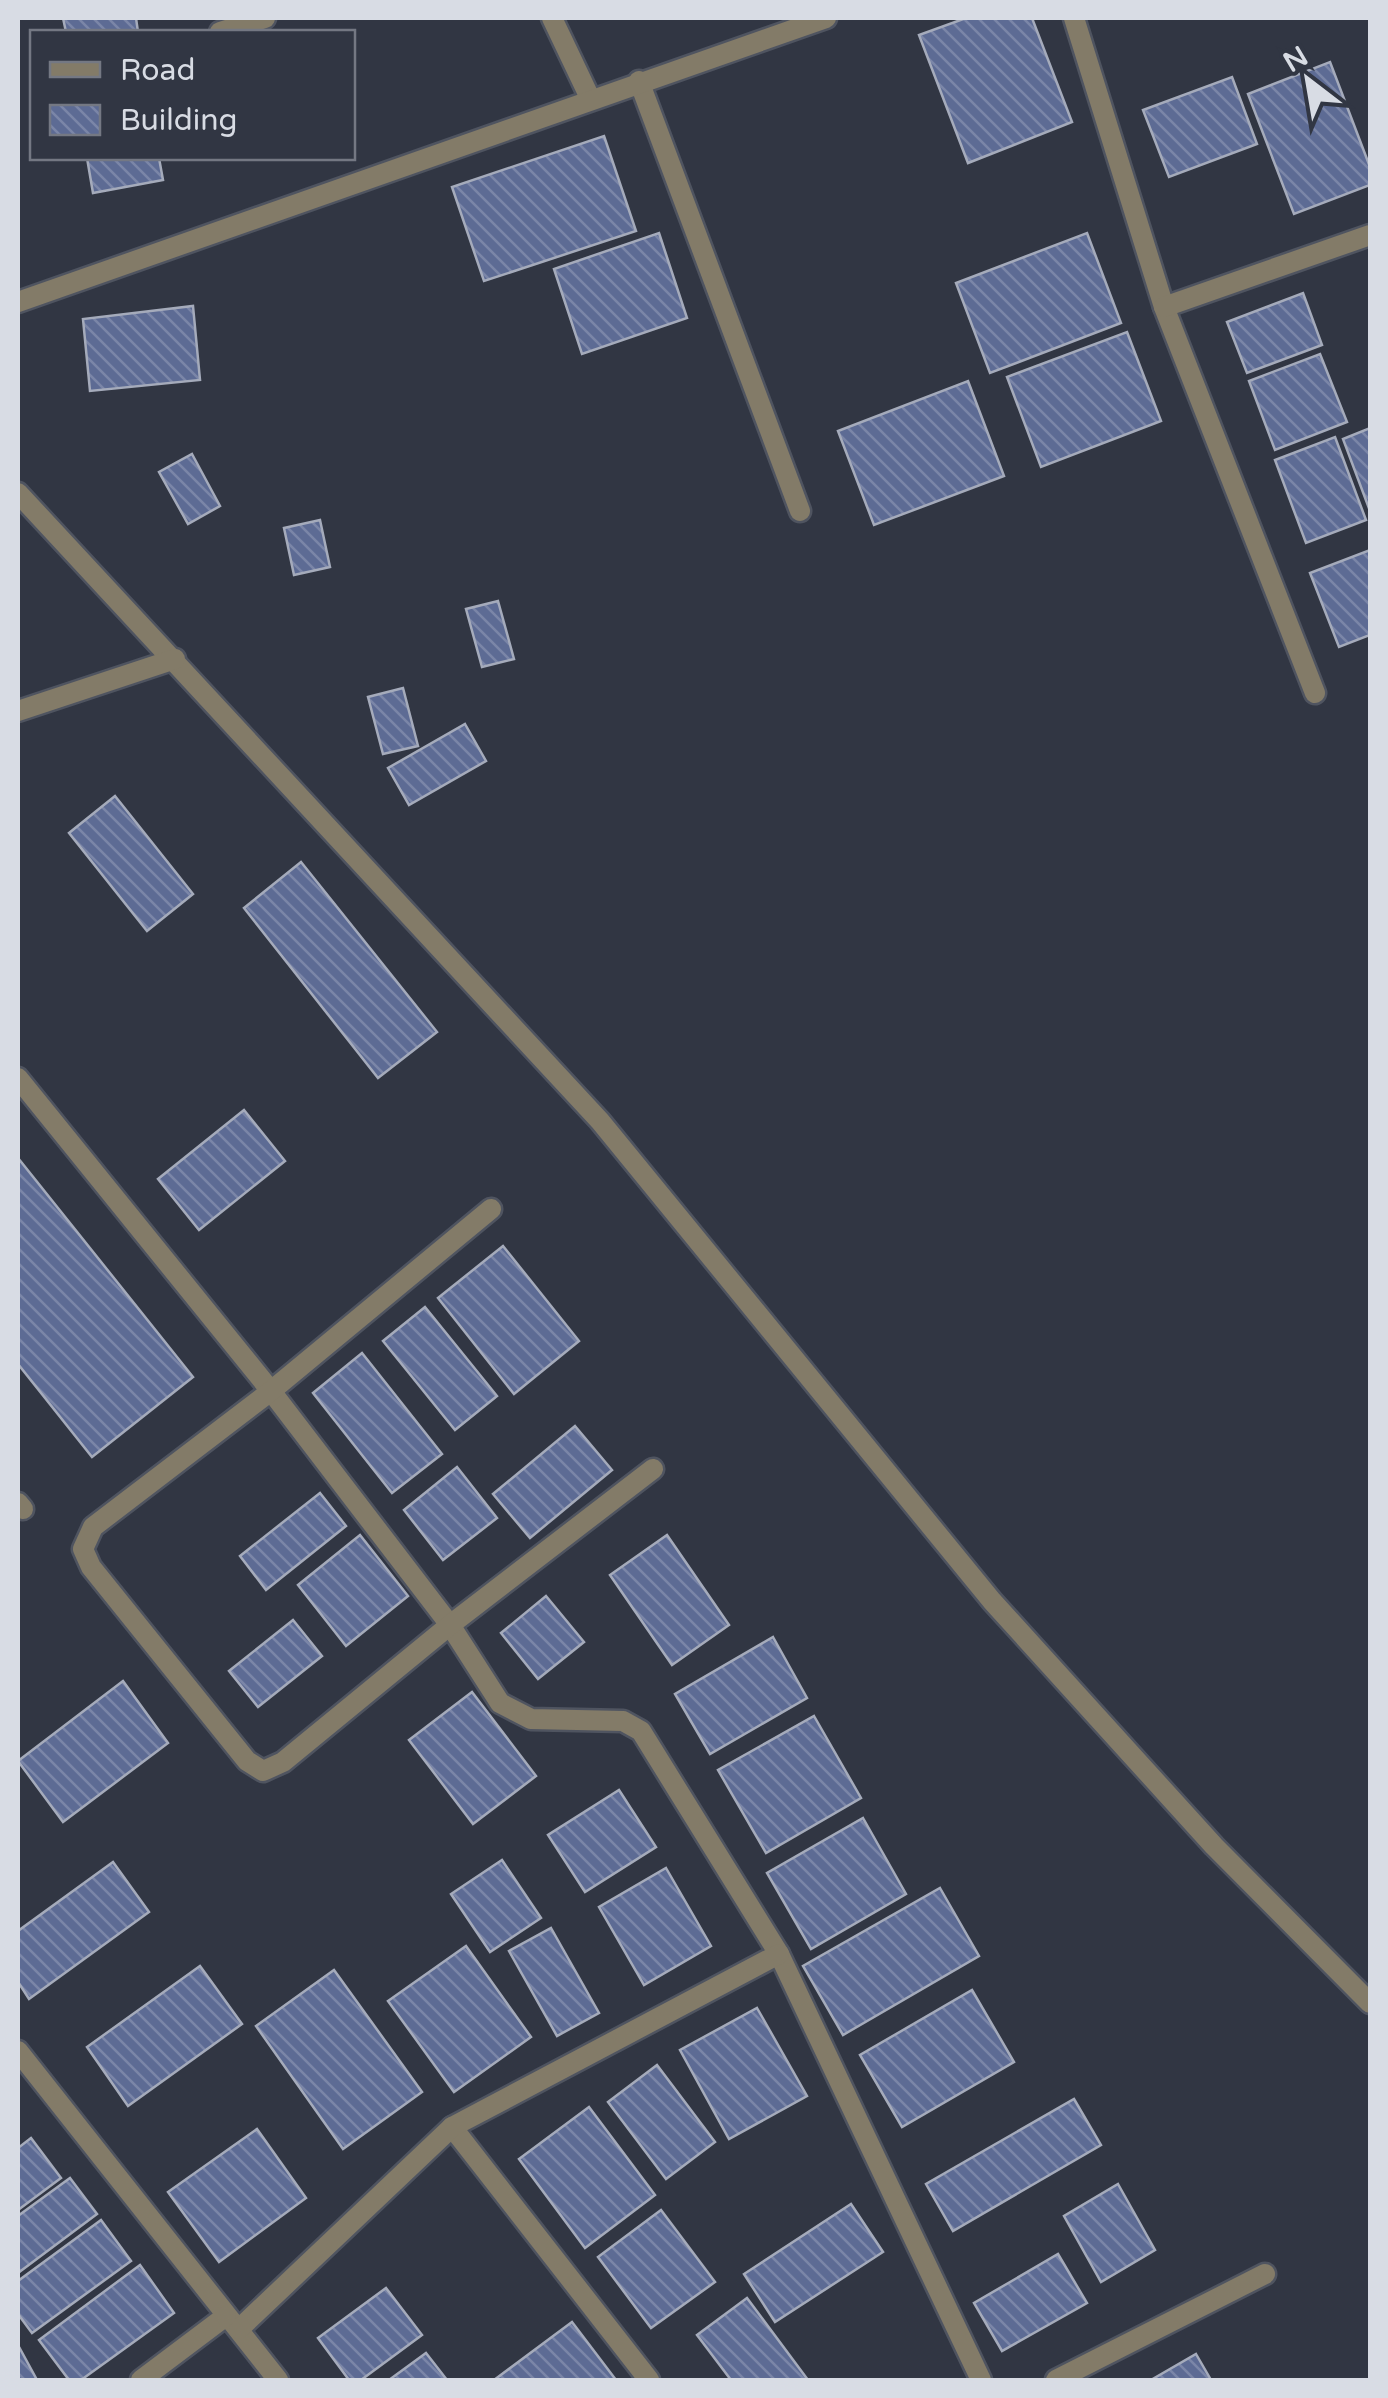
<svg xmlns="http://www.w3.org/2000/svg" width="1388" height="2398" font-family="'Varela Round',sans-serif">
  <defs>
    <pattern id="building-back-hatch" width="6" height="6" patternUnits="userSpaceOnUse" patternTransform="scale(2.5)"><rect width="6" height="6" fill="#5d6b94"/><path d="M-1 5l2 2M0 0l6 6M5-1l2 2" fill="none" stroke="#7b86a8"/></pattern>
  </defs>
  <rect width="100%" height="100%" fill="#313643"/>
  <!-- building -->
  <g fill="url(#building-back-hatch)" stroke="#a5abbb" stroke-width="2.5">
    <path d="M63,18H136L138,32H66Z"/>
    <path d="M966,18H1032L1072,122L968,163L919,35Z"/>
    <path d="M1330,62L1370,167V185L1294,214L1248,94Z"/>
    <path d="M1232,77L1257,144L1169,177L1143,110Z"/>
    <path d="M604,136L636,231L484,281L452,187Z"/>
    <path d="M87,158H159L163,180L93,193Z"/>
    <path d="M659,233L687,318L582,354L554,269Z"/>
    <path d="M1087,233L1121,323L990,373L956,283Z"/>
    <path d="M1303,293L1322,345L1247,373L1227,322Z"/>
    <path d="M193,306L200,380L90,391L83,319Z"/>
    <path d="M1127,332L1161,421L1041,467L1007,377Z"/>
    <path d="M1320,354L1347,422L1275,450L1249,381Z"/>
    <path d="M968,381L1004,476L874,525L838,431Z"/>
    <path d="M1370,428V511L1343,439Z"/>
    <path d="M1335,437L1366,520L1306,543L1275,460Z"/>
    <path d="M192,454L220,506L188,524L159,472Z"/>
    <path d="M320,520L330,567L294,575L284,528Z"/>
    <path d="M1370,550V635L1339,647L1310,573Z"/>
    <path d="M498,601L514,659L482,667L466,609Z"/>
    <path d="M403,688L418,746L383,754L368,697Z"/>
    <path d="M465,724L486,761L409,805L388,768Z"/>
    <path d="M115,796L193,894L147,931L69,833Z"/>
    <path d="M301,862L437,1032L378,1078L244,908Z"/>
    <path d="M244,1110L285,1161L199,1230L158,1179Z"/>
    <path d="M18,1158L193,1377L92,1457L18,1364Z"/>
    <path d="M503,1246L579,1341L514,1394L438,1298Z"/>
    <path d="M425,1307L497,1396L455,1430L383,1341Z"/>
    <path d="M362,1353L442,1454L392,1493L313,1393Z"/>
    <path d="M575,1426L612,1470L530,1538L493,1494Z"/>
    <path d="M457,1467L497,1518L443,1560L404,1510Z"/>
    <path d="M320,1493L346,1526L266,1590L240,1556Z"/>
    <path d="M360,1535L408,1596L346,1646L298,1585Z"/>
    <path d="M667,1535L729,1625L672,1665L610,1575Z"/>
    <path d="M546,1596L584,1642L538,1679L501,1633Z"/>
    <path d="M293,1620L322,1656L258,1707L229,1671Z"/>
    <path d="M773,1637L807,1698L710,1754L675,1694Z"/>
    <path d="M123,1681L168,1743L63,1822L18,1761Z"/>
    <path d="M472,1692L536,1776L473,1824L409,1740Z"/>
    <path d="M814,1716L861,1798L766,1853L718,1770Z"/>
    <path d="M619,1790L656,1847L585,1892L548,1835Z"/>
    <path d="M863,1818L906,1894L811,1949L767,1873Z"/>
    <path d="M502,1860L541,1918L490,1952L451,1894Z"/>
    <path d="M113,1862L149,1912L29,1999L18,1982V1931Z"/>
    <path d="M666,1868L711,1946L644,1985L599,1907Z"/>
    <path d="M940,1888L979,1956L843,2035L803,1966Z"/>
    <path d="M551,1928L599,2013L557,2036L509,1951Z"/>
    <path d="M466,1946L531,2037L454,2092L388,2001Z"/>
    <path d="M200,1966L242,2024L128,2106L87,2047Z"/>
    <path d="M334,1970L422,2092L343,2149L256,2026Z"/>
    <path d="M972,1990L1014,2062L902,2127L860,2055Z"/>
    <path d="M757,2008L807,2096L729,2139L680,2050Z"/>
    <path d="M657,2065L715,2142L666,2179L608,2102Z"/>
    <path d="M1074,2099L1101,2145L953,2231L926,2184Z"/>
    <path d="M589,2107L655,2195L585,2248L519,2159Z"/>
    <path d="M257,2129L306,2198L219,2262L168,2192Z"/>
    <path d="M31,2138L61,2178L18,2210V2148Z"/>
    <path d="M70,2178L97,2214L18,2273V2216Z"/>
    <path d="M1118,2184L1155,2250L1101,2282L1064,2216Z"/>
    <path d="M851,2204L883,2252L775,2322L744,2274Z"/>
    <path d="M661,2210L715,2282L651,2328L598,2257Z"/>
    <path d="M101,2220L131,2261L32,2333L18,2314V2281Z"/>
    <path d="M1058,2254L1087,2303L1002,2351L974,2303Z"/>
    <path d="M140,2265L174,2313L81,2380H69L39,2340Z"/>
    <path d="M386,2288L422,2335L361,2380H349L318,2338Z"/>
    <path d="M747,2298L808,2380H731L697,2335Z"/>
    <path d="M572,2322L616,2380H494Z"/>
    <path d="M18,2345L37,2380H18Z"/>
    <path d="M426,2353L447,2380H389Z"/>
    <path d="M1196,2354L1211,2380H1151Z"/>
  </g>
  <g fill="none" stroke-linecap="round" stroke-linejoin="round">
    <defs>
      <g id="service">
        <path d="M552,18L590,98"/>
        <path d="M220,32L265,18"/>
        <path d="M18,1503L23,1509"/>
      </g>
      <g id="minor">
        <path d="M1074,18L1164,307L1315,693"/>
        <path d="M639,81L800,511"/>
        <path d="M18,302L826,18"/>
        <path d="M1164,307L1370,235"/>
        <path d="M18,493L600,1121L992,1601L1214,1846L1370,2003"/>
        <path d="M18,711L175,659"/>
        <path d="M18,1078L271,1391L450,1625L500,1703L531,1719L623,1721L641,1731L779,1954L981,2380"/>
        <path d="M491,1209L271,1391L93,1527L83,1549L91,1567L247,1761L263,1771L283,1762L450,1625L653,1469"/>
        <path d="M18,2051L278,2380"/>
        <path d="M452,2127L649,2380"/>
        <path d="M239,2329L452,2127L779,1954"/>
        <path d="M141,2380L226,2316"/>
        <path d="M1056,2380L1265,2274"/>
      </g>
    </defs>
    <!-- service casing -->
    <use href="#service" stroke="#4f5460" stroke-width="25"/>
    <!-- minor casing -->
    <use href="#minor" stroke="#4f5460" stroke-width="25"/>
    <!-- service -->
    <use href="#service" stroke="#837b68" stroke-width="20"/>
    <!-- minor -->
    <use href="#minor" stroke="#837b68" stroke-width="20"/>
  </g>
  <!-- border -->
  <rect width="1388" height="2398" fill="none" stroke="#d8dce4" stroke-width="40"/>
  <!-- legend -->
  <rect x="30" y="30" width="325" height="130" fill="#313643" stroke="#747883" stroke-width="2.5"/>
  <rect x="50" y="62" width="50" height="15" fill="#837b68" stroke="#747883" stroke-width="2.5"/>
  <text x="120" y="80" font-size="30" fill="#d8dce4">Road</text>
  <rect x="50" y="105" width="50" height="30" fill="url(#building-back-hatch)" stroke="#747883" stroke-width="2.5"/>
  <text x="120" y="130" font-size="30" fill="#d8dce4">Building</text>
  <!-- north arrow -->
  <g transform="translate(1308 80) rotate(329)" stroke="#313643" stroke-width="8" paint-order="stroke">
  <path d="M0-8L18 38L0 25L-18 38Z" fill="#d8dce4"/>
  <text y="-15" font-size="28" font-weight="bold" text-anchor="middle" fill="#d8dce4">N</text>
  </g>
</svg>
